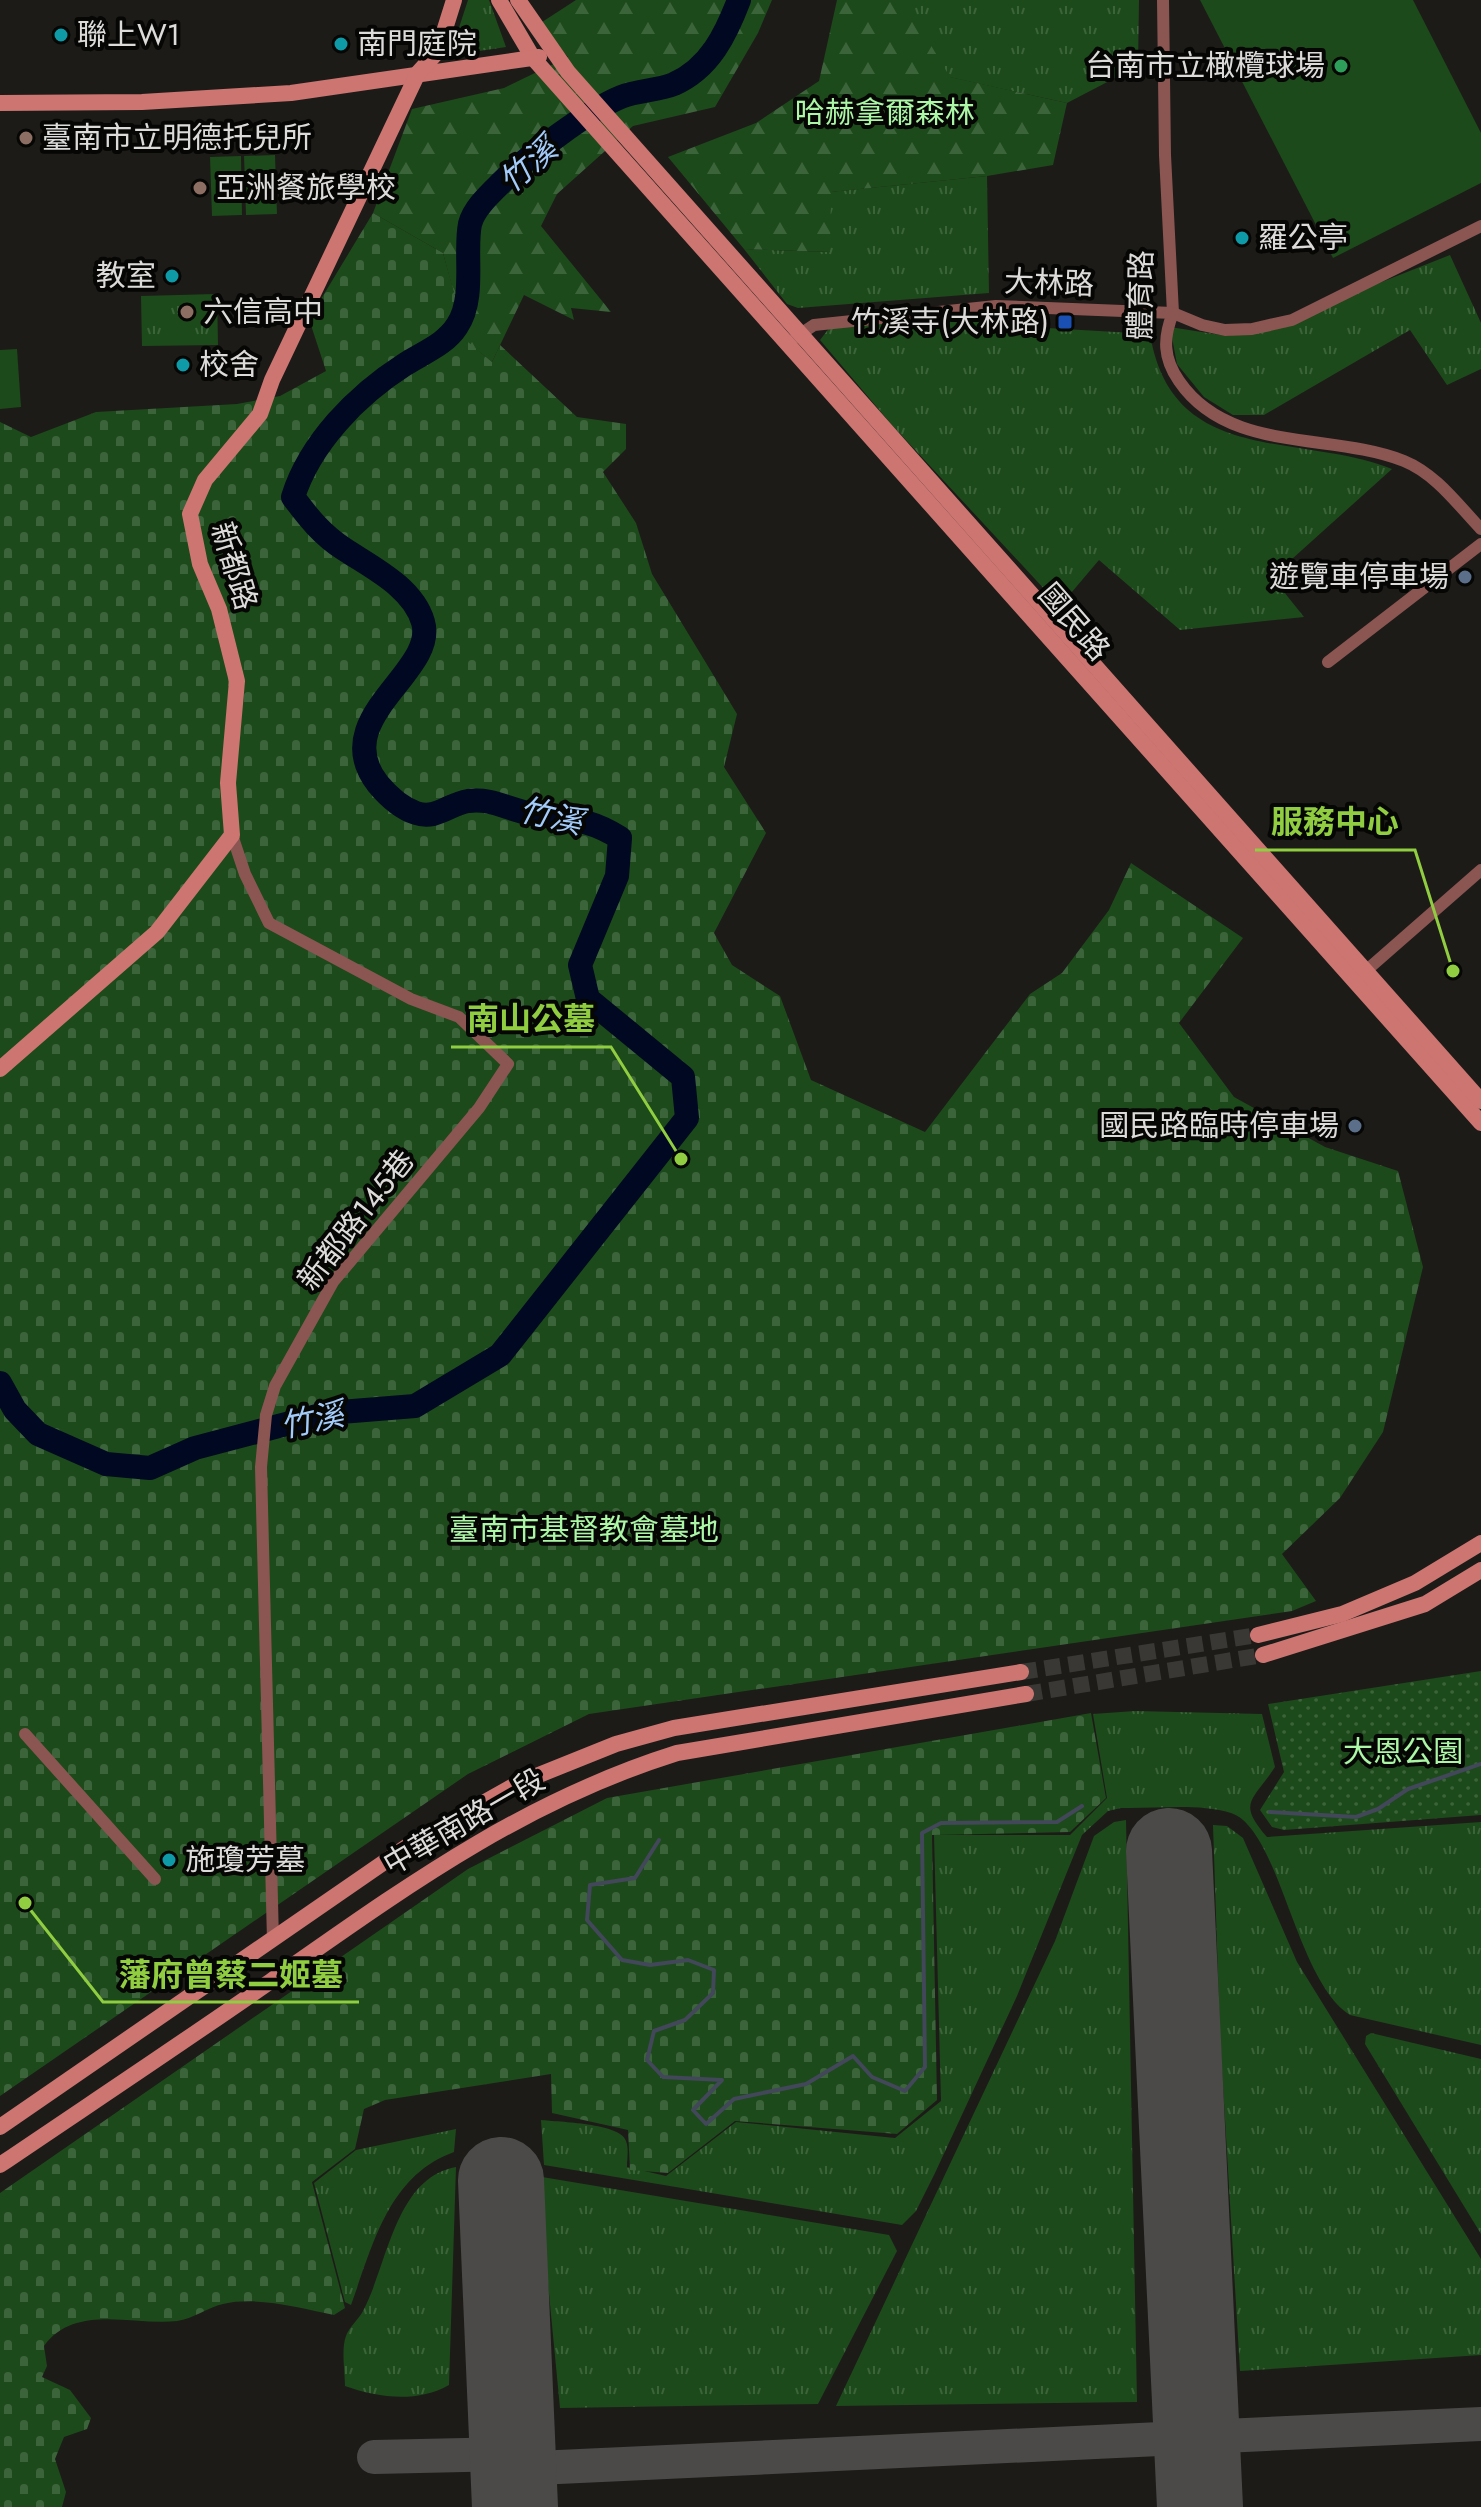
<svg xmlns="http://www.w3.org/2000/svg" width="1481" height="2507" font-family="Jost,'Noto Sans TC',sans-serif">
  <defs>
    <pattern id="grass-tufts" width="24" height="20" patternUnits="userSpaceOnUse" patternTransform="scale(2)"><rect width="24" height="20" fill="#1c4a1a"/><path d="M3 7l-1-3M5 7V3M7 7l1-3M15 17l-1-3M17 17v-4M19 17l1-3" fill="none" stroke="#3c643b"/></pattern>
    <pattern id="forest-firs" width="22" height="20" patternUnits="userSpaceOnUse" patternTransform="scale(2)"><rect width="22" height="20" fill="#1c4a1a"/><path d="M5 1l3.5 6h-7zM16 11l3.5 6h-7z" fill="#3c643b"/></pattern>
    <pattern id="cemetery-stones" width="16" height="16" patternUnits="userSpaceOnUse" patternTransform="scale(2)"><rect width="16" height="16" fill="#1c4a1a"/><path d="M2 7V4a2 2 0 0 1 4 0v3zM10 15v-3a2 2 0 0 1 4 0v3z" fill="#3c643b"/></pattern>
    <pattern id="park-dots" width="8" height="8" patternUnits="userSpaceOnUse" patternTransform="scale(2)"><rect width="8" height="8" fill="#1c4a1a"/><path d="M2 2h.1M6 6h.1" fill="none" stroke="#3c643b" stroke-width="1.8" stroke-linecap="round"/></pattern>
  </defs>
  <rect width="100%" height="100%" fill="#1c1b18"/>
  <!-- grass -->
  <g fill="url(#grass-tufts)">
    <path d="M468,0H489L506,47L466,53L454,43Z"/>
    <path d="M911,0H1139L1138,66L1067,103L949,77L911,14Z"/>
    <path d="M987,176L989,293L798,308L787,304L744,249L829,252L830,192Z"/>
    <path d="M1450,255L1481,323V369L1447,385L1410,330L1264,415H1233L1204,397L1177,364L1170,327L1227,336L1292,324L1354,293Z"/>
    <path d="M217,294L218,345L142,346L141,296Z"/>
    <path d="M940,315L1029,316L1030,327L1150,334C1172,467 1298,432 1392,469L1272,577L1304,617L1180,630L1099,560L1060,606L892,425L820,340L830,327Z"/>
    <path d="M1135,1711L1262,1714L1275,1767C1252,1802 1237,1802 1267,1837L1481,1822V2045L1350,2015C1295,1980 1280,1829 1231,1813C1198,1803 1155,1809 1121,1808L1108,1811L1082,1835L1017,1996L935,2173L916,2211L902,2225L544,2165L541,2120C558,2122 621,2123 626,2141C629,2148 627,2159 627,2167L666,2176L736,2122L895,2138L941,2101L934,1835H1070L1107,1798L1093,1714Z"/>
    <path d="M1126,1820L1137,2402L836,2406L1055,1941L1094,1836L1114,1822Z"/>
    <path d="M1213,1825L1227,1826L1243,1838L1297,1962L1481,2259V2355L1240,2371L1220,2035Z"/>
    <path d="M1371,2033L1481,2059V2234L1365,2044L1366,2036Z"/>
    <path d="M456,2129L454,2152C388,2176 373,2245 351,2305L345,2302L314,2183L356,2150Z"/>
    <path d="M456,2167L449,2385C417,2403 379,2398 345,2386C345,2372 341,2349 346,2336C349,2327 359,2319 363,2311C388,2264 395,2178 456,2167Z"/>
    <path d="M542,2177L889,2235L897,2251L818,2404L560,2408L545,2252Z"/>
  </g>
  <!-- forest -->
  <g fill="url(#forest-firs)">
    <path d="M576,0H772L758,33L715,107L633,126L557,194L541,226L611,312L571,308L574,320L524,295L492,362L467,342L443,253L373,213L412,109L504,88L568,57L539,24Z"/>
    <path d="M837,0H911L912,14L950,77L1067,103L1053,165L987,176L831,192L830,252L744,249L668,157L756,123L819,81Z"/>
  </g>
  <!-- cemetery -->
  <g fill="url(#cemetery-stones)">
    <path d="M373,213L443,253L468,342L492,362L500,345L577,417L626,424V449L603,472L636,523L652,574L737,714L724,767L766,833L714,933L732,965L780,996L811,1080L925,1132L1030,994L1062,973L1109,910L1131,863L1243,938L1179,1023L1234,1097L1325,1147L1398,1171L1423,1267L1383,1432L1340,1498L1282,1554L1316,1601L1292,1611L589,1714L468,1774L0,2096V422L31,437L96,412L237,404L280,396L326,371L309,319Z"/>
    <path d="M1091,1713L1106,1798L1070,1832L932,1835L937,2100L897,2134L735,2121L668,2173L630,2170L628,2130L552,2113L551,2074L385,2100L364,2109L355,2149L312,2182L345,2308L334,2315C300,2308 258,2296 223,2304C208,2307 193,2319 177,2321C134,2326 75,2303 44,2346L47,2366L42,2377L70,2390L91,2418L87,2429L64,2437L55,2459L66,2492L62,2507H0V2193L468,1869L607,1798Z"/>
  </g>
  <!-- park -->
  <path fill="url(#park-dots)" d="M1481,1671V1815L1284,1830L1272,1827L1260,1810L1284,1772L1268,1704Z"/>
  <!-- pitch -->
  <g fill="#1c4a1a">
    <path d="M1200,0H1413L1481,133V183L1333,258Z"/>
    <path d="M275,155L277,214L246,215L244,156Z"/>
    <path d="M241,156L242,215L212,216L210,157Z"/>
    <path d="M17,349L21,407L0,409V350Z"/>
  </g>
  <g fill="none" stroke-linecap="round" stroke-linejoin="round">
    <!-- stream -->
    <g stroke="#424759" stroke-width="4">
      <path d="M1270,1812L1356,1817L1378,1809L1408,1789L1481,1764"/>
      <path d="M659,1840L635,1878L590,1885L587,1920L622,1960L650,1965L688,1960L714,1970L713,1993L685,2020L654,2031L647,2060L663,2077L722,2080L693,2110L706,2124L734,2099L806,2084L853,2056L872,2077L905,2091L925,2067L922,1833L941,1823L1057,1822L1082,1806"/>
    </g>
    <!-- river -->
    <path stroke="#000822" stroke-width="24" d="M0,1383L15,1410L38,1434L106,1464L150,1468L195,1448L328,1413L415,1406L500,1355L687,1118L683,1077L588,999L580,965L617,876L620,838C583,815 566,821 527,813C505,808 491,798 468,801C449,804 436,820 416,813C401,808 388,796 378,784C326,718 438,672 423,622C413,587 371,567 344,549C322,535 308,517 293,497C310,443 357,395 404,365C422,353 445,345 457,326C476,298 464,252 470,224C474,208 491,193 503,181C528,156 589,110 621,97C638,90 657,91 674,84C710,68 726,34 739,0"/>
    <!-- taxiway -->
    <g stroke="#4c4a48" stroke-width="34">
      <path d="M374,2457L512,2454"/>
      <path d="M515,2469L1481,2424"/>
    </g>
    <!-- runway -->
    <g stroke="#4c4a48" stroke-width="86">
      <path d="M1169,1851L1200,2507"/>
      <path d="M501,2180L515,2507"/>
    </g>
    <!-- secondary-tunnel -->
    <g stroke="#393835" stroke-width="16" stroke-dasharray="16 8" stroke-linecap="butt">
      <path d="M1021,1672L1258,1635"/>
      <path d="M1026,1694L1263,1655"/>
    </g>
    <!-- street -->
    <g stroke="#8b5552" stroke-width="12">
      <path d="M1163,0L1165,155L1173,313C1163,338 1163,358 1179,381C1229,454 1331,432 1404,461C1436,474 1458,505 1481,529"/>
      <path d="M796,337L814,325L996,306L1173,313L1202,325L1225,330L1252,329L1292,320L1481,226"/>
      <path d="M1328,662L1481,544"/>
      <path d="M232,835L245,874L269,923L411,999L459,1017L508,1064L479,1108L333,1282L275,1386L266,1415L261,1467L273,1940"/>
      <path d="M1360,976L1481,870"/>
      <path d="M25,1734L155,1879"/>
    </g>
    <!-- secondary -->
    <g stroke="#cc7571" stroke-width="16">
      <path d="M499,0L533,58L1481,1123"/>
      <path d="M518,0L568,72L1481,1101"/>
      <path d="M0,103L142,102L291,93L539,57"/>
      <path d="M0,1069L157,932L232,835L228,783L237,681L219,609L200,564L190,514L205,480L260,414L272,380L418,73L438,51L454,0"/>
      <path d="M1258,1635L1342,1614L1415,1583L1481,1543"/>
      <path d="M1263,1655L1425,1604L1481,1570"/>
      <path d="M0,2127L412,1843L519,1783L616,1744L674,1728L1021,1672"/>
      <path d="M0,2165C90,2104 182,2043 271,1981C404,1888 521,1802 677,1753L1026,1694"/>
    </g>
  </g>
  <!-- markers -->
  <g fill="#0f9aa8" stroke="#060605" stroke-width="3">
    <circle cx="61" cy="35" r="8"/>
    <circle cx="341" cy="44" r="8"/>
    <circle cx="1242" cy="238" r="8"/>
    <circle cx="172" cy="276" r="8"/>
    <circle cx="183" cy="365" r="8"/>
    <circle cx="169" cy="1860" r="8"/>
  </g>
  <circle fill="#2e9e5b" stroke="#060605" stroke-width="3" cx="1341" cy="66" r="8"/>
  <g fill="#8d6e63" stroke="#060605" stroke-width="3">
    <circle cx="26" cy="138" r="8"/>
    <circle cx="200" cy="188" r="8"/>
    <circle cx="187" cy="312" r="8"/>
  </g>
  <rect fill="#1a4fb4" stroke="#060605" stroke-width="3" x="1057" y="314" width="16" height="16" rx="4"/>
  <g fill="#5c6f8a" stroke="#060605" stroke-width="3">
    <circle cx="1465" cy="577" r="8"/>
    <circle cx="1355" cy="1126" r="8"/>
  </g>
  <g text-anchor="middle" stroke-width="8" stroke-linejoin="round" paint-order="stroke">
    <!-- poi labels -->
    <g font-size="30" fill="#dcdbda" stroke="#060605" text-anchor="start">
      <text x="77" y="45">聯上W1</text>
      <text x="357" y="54">南門庭院</text>
      <text x="1325" y="76" text-anchor="end">台南市立橄欖球場</text>
      <text x="42" y="148">臺南市立明德托兒所</text>
      <text x="216" y="198">亞洲餐旅學校</text>
      <text x="1258" y="248">羅公亭</text>
      <text x="156" y="286" text-anchor="end">教室</text>
      <text x="203" y="322">六信高中</text>
      <text x="1049" y="332" text-anchor="end">竹溪寺(大林路)</text>
      <text x="199" y="375">校舍</text>
      <text x="1449" y="587" text-anchor="end">遊覽車停車場</text>
      <text x="1339" y="1136" text-anchor="end">國民路臨時停車場</text>
      <text x="185" y="1870">施瓊芳墓</text>
    </g>
    <!-- park labels -->
    <g font-size="30" fill="#abf7a5" stroke="#060605">
      <text x="885" y="123">哈赫拿爾森林</text>
      <text x="584" y="1540">臺南市基督教會墓地</text>
      <text x="1403" y="1762">大恩公園</text>
    </g>
    <!-- street labels -->
    <g font-size="30" fill="#dcdbda" stroke="#060605">
      <text transform="translate(1049 283) rotate(2)" y="10">大林路</text>
      <text transform="translate(1141 295) rotate(-89)" y="10">體育路</text>
      <text transform="translate(234 566) rotate(73)" y="10">新都路</text>
      <text transform="translate(1074 622) rotate(49)" y="10">國民路</text>
      <text transform="translate(356 1220) rotate(-52)" y="10">新都路145巷</text>
      <text transform="translate(464 1822) rotate(-30)" y="10">中華南路一段</text>
    </g>
    <!-- water labels -->
    <g font-size="32" font-style="italic" fill="#a2cbfa" stroke="#060605">
      <text transform="translate(528 165) rotate(-41)" y="11">竹溪</text>
      <text transform="translate(551 816) rotate(13)" y="11">竹溪</text>
      <text transform="translate(312 1420) rotate(-12)" y="11">竹溪</text>
    </g>
  </g>
  <!-- callouts -->
  <path fill="none" stroke="#90cd41" stroke-width="3" d="M1453 971L1415 850H1255M681 1159L611 1047H451M25 1903L103 2002H359"/>
  <g fill="#90cd41" stroke="#060605" stroke-width="3">
    <circle cx="1453" cy="971" r="8"/>
    <circle cx="681" cy="1159" r="8"/>
    <circle cx="25" cy="1903" r="8"/>
  </g>
  <g font-size="32" text-anchor="middle" font-weight="bold" fill="#90cd41" stroke="#060605" stroke-width="8" stroke-linejoin="round" paint-order="stroke">
    <text x="1335" y="833">服務中心</text>
    <text x="531" y="1030">南山公墓</text>
    <text x="231" y="1986">藩府曾蔡二姬墓</text>
  </g>
</svg>
